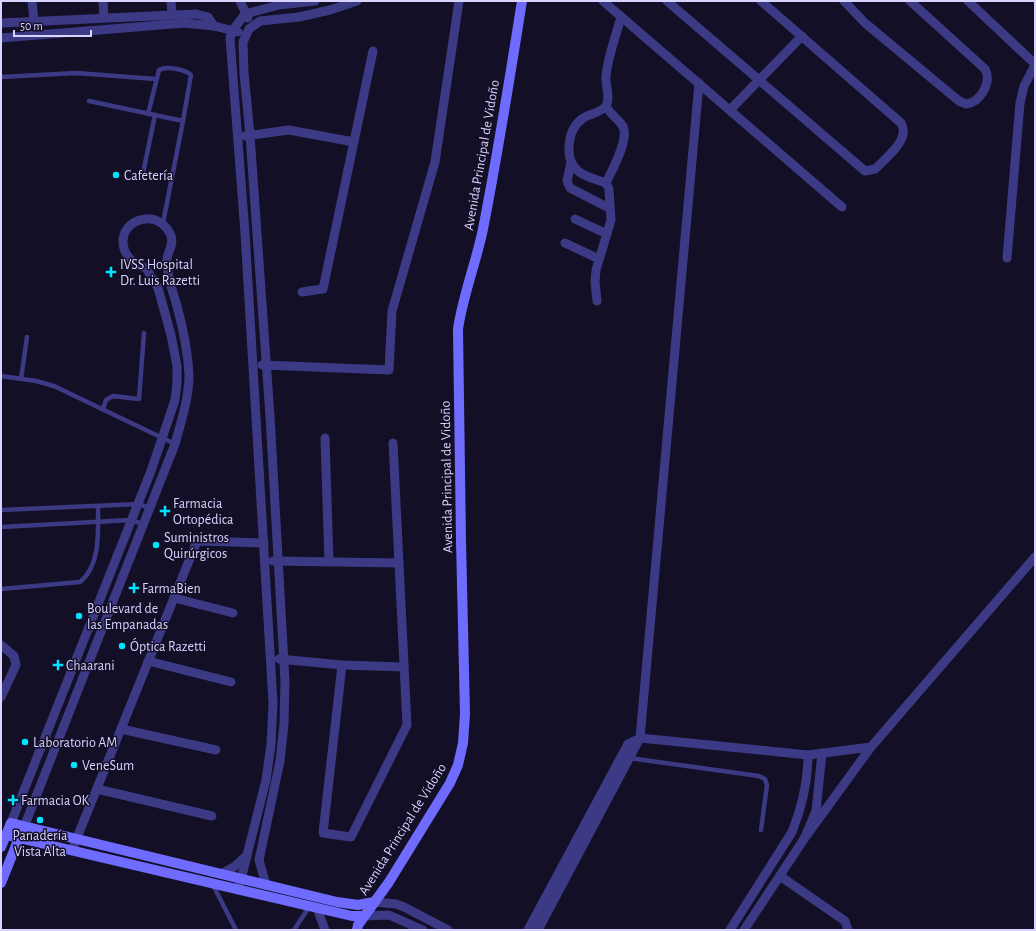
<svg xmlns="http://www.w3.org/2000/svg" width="1036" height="931" font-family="'Alegreya Sans',sans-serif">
  <rect width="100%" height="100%" fill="#130f26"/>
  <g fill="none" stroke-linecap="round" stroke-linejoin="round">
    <!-- lane -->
    <g stroke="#3d3a85" stroke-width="4.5">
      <path d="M1,77L76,73L156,79"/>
      <path d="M89,101L183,121L163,223"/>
      <path d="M148,114L159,70C166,66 185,69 191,75L183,121"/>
      <path d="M142,178L155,115"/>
      <path d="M1,376L36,381L54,386L175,444"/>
      <path d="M21,379L27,337"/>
      <path d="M103,409L106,400L113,396L139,399L144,333"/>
      <path d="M1,510L138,504L150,508"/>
      <path d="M1,527L131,520L143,524"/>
      <path d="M1,589L80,582C101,565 98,531 98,507"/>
      <path d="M629,758L759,776L765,779L767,785L761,830"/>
      <path d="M213,885L236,930"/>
      <path d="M294,930L309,907"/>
    </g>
    <!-- street -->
    <g stroke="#3d3a85" stroke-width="9">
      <path d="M32,1L34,21"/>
      <path d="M103,1L104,17"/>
      <path d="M171,1L172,14"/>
      <path d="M240,1L248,18"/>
      <path d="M603,1L842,207"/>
      <path d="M667,1L865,171L875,169C886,158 911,139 901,123L761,1"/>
      <path d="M844,1L865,23L959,101L966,104C981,102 992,82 985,69L910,1"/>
      <path d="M968,1L1035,64"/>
      <path d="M1,23L196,14L208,17L214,26"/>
      <path d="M1,38L185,23L214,26L238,32"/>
      <path d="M606,106C610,114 617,118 622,125C631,137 612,170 606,183"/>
      <path d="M730,110L802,36"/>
      <path d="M245,136L289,130L354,142"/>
      <path d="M571,162L567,181L570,188L609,208"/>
      <path d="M575,219L607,234"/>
      <path d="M565,243L599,259"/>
      <path d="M1007,258L1020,103L1024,86L1035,65"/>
      <path d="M302,292L323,289L373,51"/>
      <path d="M597,301L595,282L596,270L611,220L609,189L606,183C598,180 585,177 578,171C564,159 567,130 582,119C588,114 601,113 606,106C611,97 605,86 606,76C608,56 616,36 621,17"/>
      <path d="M262,365L389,370L392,311L435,162L459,1"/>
      <path d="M325,438L329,562"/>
      <path d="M273,561L399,563"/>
      <path d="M174,598L233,613"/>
      <path d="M1,645L14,656L16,665L1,697"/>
      <path d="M279,659L342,665L404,667"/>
      <path d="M148,661L231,682"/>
      <path d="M342,665L323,833L351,837L407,725L393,443"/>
      <path d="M121,729L216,750"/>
      <path d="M97,789L212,816"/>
      <path d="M11,823L151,471L175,400L177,383V366L171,335L158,288L146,268C116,260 115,223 145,219C156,217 167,225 171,236C174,246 168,250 167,259C166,274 173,292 177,306C183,328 188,353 189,375C189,398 181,422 175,444L24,827"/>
      <path d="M804,839L871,747L1035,557"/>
      <path d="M72,850L197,541L264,543"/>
      <path d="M221,874L234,867L247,855L266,780L271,745L273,703L245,233L230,38L233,30L245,14L279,5L315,1"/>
      <path d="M780,876L845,921L848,930"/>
      <path d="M266,885L259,860L280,761L284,724L285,681L270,416L250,135L244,73L243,42L249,29L260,21L299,17L330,10L357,1"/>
      <path d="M238,890L247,856"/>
      <path d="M374,902L396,904L404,907L448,930"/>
      <path d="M317,908L325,930"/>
      <path d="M364,916L389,915L423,930"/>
      <path d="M528,930L628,744L640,738L808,755L871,747"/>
      <path d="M538,930L640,738L699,83"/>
      <path d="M730,930L792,832C802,807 808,782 808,755"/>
      <path d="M744,930L804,839L816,811L822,753"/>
    </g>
    <!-- secondary -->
    <g stroke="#6f6bff" stroke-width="10">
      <path d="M6,835L352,916H364"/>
      <path d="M1,847L11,823L337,902L358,905L374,902"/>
      <path d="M1,883L21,833"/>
      <path d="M357,930L358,925L389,882L450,783L458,765L463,743L465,714L461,541L458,329C463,295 476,263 483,229C498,153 510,77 522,1"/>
    </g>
  </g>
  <!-- markers -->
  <g fill="#00e5ff" stroke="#130f26" stroke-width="1.5">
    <circle cx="116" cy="175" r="4"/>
    <path d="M109 266h4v4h4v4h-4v4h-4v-4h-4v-4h4z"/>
    <path d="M163 505h4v4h4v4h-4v4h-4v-4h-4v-4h4z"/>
    <circle cx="156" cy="545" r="4"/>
    <path d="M132 582h4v4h4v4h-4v4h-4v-4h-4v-4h4z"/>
    <circle cx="79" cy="616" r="4"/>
    <circle cx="122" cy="646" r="4"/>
    <path d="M56 659h4v4h4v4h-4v4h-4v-4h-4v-4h4z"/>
    <circle cx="25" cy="742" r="4"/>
    <circle cx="74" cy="765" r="4"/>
    <path d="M11 794h4v4h4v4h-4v4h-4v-4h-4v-4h4z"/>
    <circle cx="40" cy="820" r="4"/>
  </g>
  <g text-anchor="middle" stroke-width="3" stroke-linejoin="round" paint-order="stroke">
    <!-- street labels -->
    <g font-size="14" fill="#d9d4ff" stroke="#130f26">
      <text transform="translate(481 155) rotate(-80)" y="5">Avenida Principal de Vidoño</text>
      <text transform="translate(446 477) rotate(-91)" y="5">Avenida Principal de Vidoño</text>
      <text transform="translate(402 829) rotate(-58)" y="5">Avenida Principal de Vidoño</text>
    </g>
    <!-- poi labels -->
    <g font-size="14" fill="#d9d4ff" stroke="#130f26" text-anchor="start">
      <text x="124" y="180">Cafetería</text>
      <text x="120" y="269">IVSS Hospital<tspan x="120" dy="16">Dr. Luis Razetti</tspan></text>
      <text x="173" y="508">Farmacia<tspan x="173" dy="16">Ortopédica</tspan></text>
      <text x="164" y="542">Suministros<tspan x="164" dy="16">Quirúrgicos</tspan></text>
      <text x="142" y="593">FarmaBien</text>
      <text x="87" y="613">Boulevard de<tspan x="87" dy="16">las Empanadas</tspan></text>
      <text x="130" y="651">Óptica Razetti</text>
      <text x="66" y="670">Chaarani</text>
      <text x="33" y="747">Laboratorio AM</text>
      <text x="82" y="770">VeneSum</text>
      <text x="21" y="805">Farmacia OK</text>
      <text x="40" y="840" text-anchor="middle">Panadería<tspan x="40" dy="16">Vista Alta</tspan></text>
    </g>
  </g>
  <!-- border -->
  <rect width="1036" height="931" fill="none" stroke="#d9d4ff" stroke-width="4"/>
  <!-- scale -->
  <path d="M14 30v6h77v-6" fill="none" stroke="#d9d4ff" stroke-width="2"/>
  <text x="20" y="30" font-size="12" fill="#d9d4ff" stroke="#130f26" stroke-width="3" paint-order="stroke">50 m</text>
</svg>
